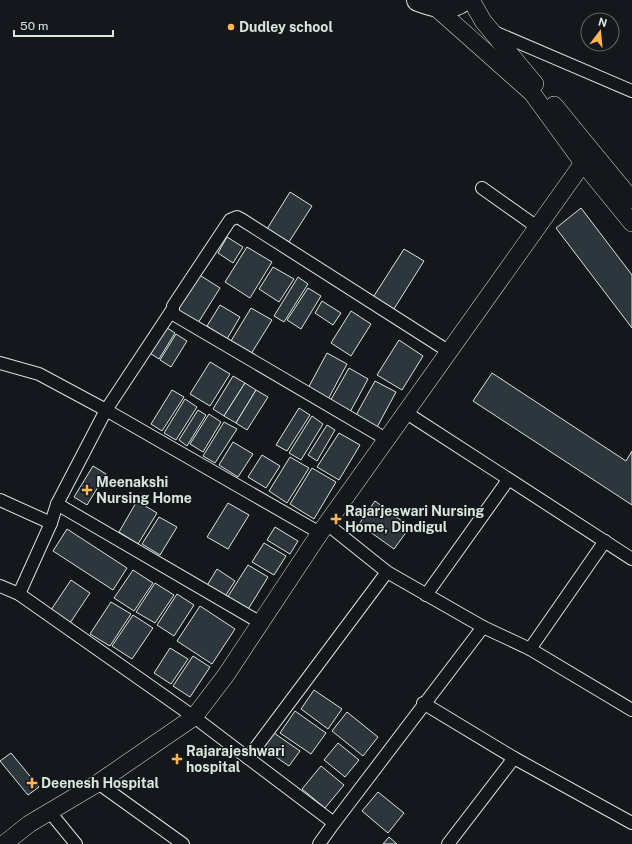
<svg xmlns="http://www.w3.org/2000/svg" width="632" height="844" font-family="'Public Sans',sans-serif">
  <rect width="100%" height="100%" fill="#14181c"/>
  <!-- building -->
  <g fill="#2c363c" stroke="#d8e6dc">
    <path d="M290,192L312,206L289,242L267,229Z"/>
    <path d="M581,208L632,275V328L556,228Z"/>
    <path d="M227,237L243,247L233,263L218,253Z"/>
    <path d="M247,247L272,262L250,298L225,282Z"/>
    <path d="M404,249L424,261L392,312L372,299Z"/>
    <path d="M273,267L294,279L279,302L259,289Z"/>
    <path d="M198,274L220,288L198,323L176,310Z"/>
    <path d="M298,277L308,284L284,322L274,316Z"/>
    <path d="M308,288L321,296L301,329L287,320Z"/>
    <path d="M322,301L341,313L333,325L315,313Z"/>
    <path d="M220,305L240,317L227,339L207,326Z"/>
    <path d="M251,308L272,320L251,354L231,341Z"/>
    <path d="M351,311L371,324L351,356L331,343Z"/>
    <path d="M164,326L175,333L159,359L148,352Z"/>
    <path d="M176,334L187,341L171,367L160,360Z"/>
    <path d="M399,340L423,356L402,390L377,375Z"/>
    <path d="M327,353L347,364L326,403L306,392Z"/>
    <path d="M210,362L230,374L210,406L190,394Z"/>
    <path d="M349,368L368,379L349,414L329,403Z"/>
    <path d="M492,373L626,461L632,451V505L473,401Z"/>
    <path d="M233,376L245,383L224,416L213,409Z"/>
    <path d="M375,381L396,392L376,429L355,417Z"/>
    <path d="M245,383L256,390L236,423L224,416Z"/>
    <path d="M172,390L184,397L162,431L151,424Z"/>
    <path d="M256,390L268,397L247,430L236,423Z"/>
    <path d="M185,399L197,407L176,440L164,433Z"/>
    <path d="M299,408L310,415L287,451L276,445Z"/>
    <path d="M198,410L206,415L187,446L179,440Z"/>
    <path d="M209,414L221,422L203,452L190,444Z"/>
    <path d="M312,416L323,424L301,460L289,453Z"/>
    <path d="M224,422L237,429L215,463L203,456Z"/>
    <path d="M327,425L335,430L317,461L308,455Z"/>
    <path d="M339,433L360,445L339,480L317,467Z"/>
    <path d="M233,442L253,454L238,477L219,465Z"/>
    <path d="M262,455L280,466L266,488L248,477Z"/>
    <path d="M290,457L309,468L287,503L269,491Z"/>
    <path d="M93,466L106,474L87,505L74,497Z"/>
    <path d="M312,468L336,482L314,519L290,504Z"/>
    <path d="M137,501L157,513L138,544L119,532Z"/>
    <path d="M375,501L410,527L394,549L359,524Z"/>
    <path d="M228,503L249,515L228,549L207,537Z"/>
    <path d="M159,517L177,527L160,555L142,544Z"/>
    <path d="M275,527L298,541L290,554L267,540Z"/>
    <path d="M67,529L127,568L113,590L53,551Z"/>
    <path d="M264,543L286,556L274,575L252,562Z"/>
    <path d="M248,565L268,577L247,611L227,598Z"/>
    <path d="M217,569L235,581L224,598L206,587Z"/>
    <path d="M133,570L153,583L134,611L114,598Z"/>
    <path d="M71,580L90,593L70,623L51,610Z"/>
    <path d="M155,583L174,595L155,623L136,612Z"/>
    <path d="M177,594L194,605L174,636L157,625Z"/>
    <path d="M111,602L131,614L110,646L90,634Z"/>
    <path d="M200,606L235,629L212,664L177,641Z"/>
    <path d="M133,615L153,628L132,659L112,646Z"/>
    <path d="M170,648L188,659L171,684L154,673Z"/>
    <path d="M193,656L210,667L190,697L173,686Z"/>
    <path d="M314,690L342,709L328,729L301,709Z"/>
    <path d="M295,711L326,733L311,754L280,733Z"/>
    <path d="M347,712L378,737L363,756L332,731Z"/>
    <path d="M274,733L300,751L289,766L263,748Z"/>
    <path d="M338,743L359,760L345,777L324,760Z"/>
    <path d="M11,753L39,787L28,795L0,761Z"/>
    <path d="M321,766L344,785L325,808L302,789Z"/>
    <path d="M378,792L404,813L388,833L362,811Z"/>
    <path d="M389,837L397,844H383Z"/>
  </g>
  <g fill="none" stroke-linecap="round" stroke-linejoin="round">
    <defs>
      <g id="street">
        <path d="M494,32L632,91"/>
        <path d="M482,188L537,227"/>
        <path d="M0,363L39,374L106,410L172,310"/>
        <path d="M405,412L632,559"/>
        <path d="M386,439L173,314V306L230,220L237,217L241,219L448,351"/>
        <path d="M0,500L51,523"/>
        <path d="M57,504L261,623"/>
        <path d="M327,524L387,572L483,627L530,649L632,710"/>
        <path d="M0,586L19,594L194,717L248,758L387,572"/>
        <path d="M19,594L51,523L57,504L106,410L320,533"/>
        <path d="M426,595L508,480"/>
        <path d="M530,649L605,541"/>
        <path d="M423,703L514,758L632,823"/>
        <path d="M248,758L334,823L483,627"/>
        <path d="M98,783L183,844"/>
        <path d="M49,811L76,844"/>
        <path d="M319,844L334,823"/>
        <path d="M448,844L514,758"/>
      </g>
      <g id="secondary">
        <path d="M471,0L483,21L535,84"/>
        <path d="M434,6L532,93L583,163L632,223"/>
        <path d="M554,105L632,200"/>
        <path d="M4,844L29,824L98,783L194,717L226,675L320,533L583,163"/>
      </g>
      <path id="highway" d="M418,0C434,6 449,11 463,0"/>
    </defs>
    <!-- street casing -->
    <use href="#street" stroke="#d8e6dc" stroke-width="14"/>
    <!-- secondary casing -->
    <use href="#secondary" stroke="#d8e6dc" stroke-width="18"/>
    <!-- highway casing -->
    <use href="#highway" stroke="#d8e6dc" stroke-width="24"/>
    <!-- street -->
    <use href="#street" stroke="#14181c" stroke-width="12"/>
    <!-- secondary -->
    <use href="#secondary" stroke="#14181c" stroke-width="17"/>
    <!-- highway -->
    <use href="#highway" stroke="#14181c" stroke-width="22"/>
  </g>
  <!-- markers -->
  <g fill="#ffb74d" stroke="#14181c" stroke-width="1.5">
    <circle cx="231" cy="27" r="4"/>
    <path d="M85 484h4v4h4v4h-4v4h-4v-4h-4v-4h4z"/>
    <path d="M334 513h4v4h4v4h-4v4h-4v-4h-4v-4h4z"/>
    <path d="M175 753h4v4h4v4h-4v4h-4v-4h-4v-4h4z"/>
    <path d="M30 777h4v4h4v4h-4v4h-4v-4h-4v-4h4z"/>
  </g>
  <g text-anchor="middle" stroke-width="3" stroke-linejoin="round" paint-order="stroke">
    <!-- poi labels -->
    <g font-size="14" font-weight="bold" fill="#d8e6dc" stroke="#14181c" text-anchor="start">
      <text x="239" y="32">Dudley school</text>
      <text x="96" y="487">Meenakshi<tspan x="96" dy="16">Nursing Home</tspan></text>
      <text x="345" y="516">Rajarjeswari Nursing<tspan x="345" dy="16">Home, Dindigul</tspan></text>
      <text x="186" y="756">Rajarajeshwari<tspan x="186" dy="16">hospital</tspan></text>
      <text x="41" y="788">Deenesh Hospital</text>
    </g>
  </g>
  <!-- north arrow -->
  <g transform="translate(600 32) rotate(16)"><circle r="19" fill="#14181c" stroke="#626a69"/>
  <path d="M0-3L7 15L0 10L-7 15Z" fill="#ffb74d"/>
  <text y="-6" font-size="11" font-weight="bold" text-anchor="middle" fill="#d8e6dc">N</text>
  </g>
  <!-- scale -->
  <path d="M14 30v6h99v-6" fill="none" stroke="#d8e6dc" stroke-width="2"/>
  <text x="20" y="30" font-size="12" fill="#d8e6dc" stroke="#14181c" stroke-width="3" paint-order="stroke">50 m</text>
</svg>
